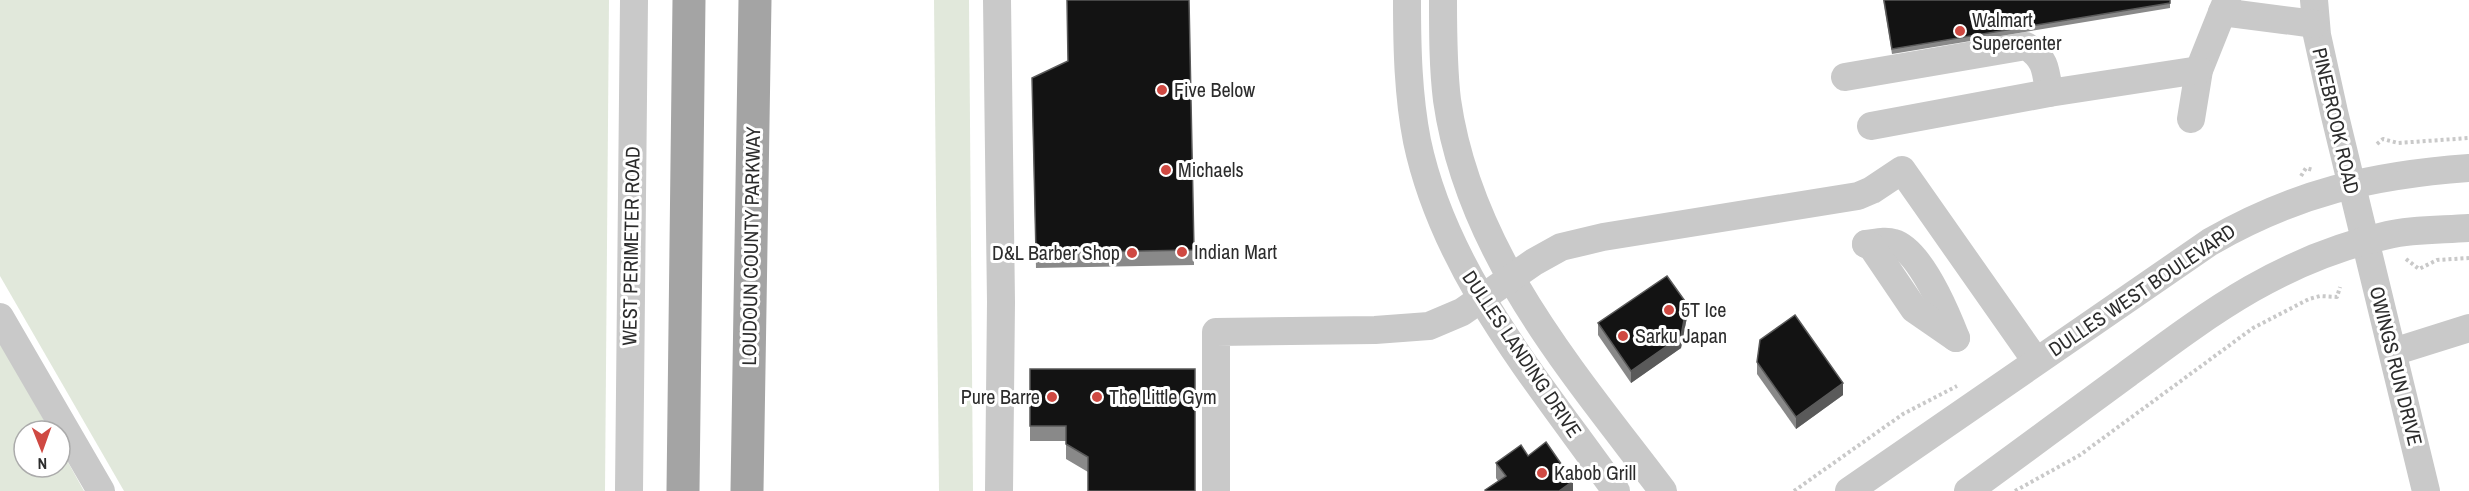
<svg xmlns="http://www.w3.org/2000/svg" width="2469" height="491" font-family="'Archivo Narrow',sans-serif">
  <rect width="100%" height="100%" fill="#fff"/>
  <!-- green -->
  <g fill="#e1e8db">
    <path d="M0,0H609L605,491H124L0,276Z"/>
    <path d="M934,0H969L973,491H939Z"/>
    <path d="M0,342L50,431H24V467H60V448L84,491H0Z"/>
  </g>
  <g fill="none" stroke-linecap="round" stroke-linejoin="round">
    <!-- path -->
    <g stroke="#c9c9c9" stroke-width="4" stroke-dasharray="3 3" stroke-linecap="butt">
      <path d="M2377,144L2383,139L2398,143L2469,138"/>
      <path d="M2301,176L2306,168L2313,170"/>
      <path d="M2406,259L2419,269L2437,260L2469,258"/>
      <path d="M1794,491L1903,414L1957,386"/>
      <path d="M2015,491L2080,455L2253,328L2309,299L2320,296L2337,297L2340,287"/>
    </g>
    <!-- minor -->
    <g stroke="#c9c9c9" stroke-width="28">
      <path d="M997,0L1001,302L999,491"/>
      <path d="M1407,0C1407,47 1408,95 1417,141C1445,274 1539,382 1616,491"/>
      <path d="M1443,0C1443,34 1443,67 1447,100C1469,254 1573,372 1663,491"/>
      <path d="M2314,0L2317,35L2334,112L2426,491"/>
      <path d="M2222,12L2315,24"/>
      <path d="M1845,77L2026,46C2046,58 2046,71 2049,93"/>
      <path d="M2191,119L2199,70L2227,0"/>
      <path d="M1871,126L2049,93L2199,70"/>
      <path d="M1866,244C1875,243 1885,240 1894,243C1920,250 1947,315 1956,338"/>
      <path d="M1866,244L1872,247L1914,309L1956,338"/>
      <path d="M0,317L101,491"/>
      <path d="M2393,352L2469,328"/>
      <path d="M629,491L634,0"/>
      <path d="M1216,491V332L1375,330L1429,326L1462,312L1534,262L1561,247L1603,237L1858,196L1872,190L1902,170L2036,361"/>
      <path d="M1849,491L2210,242C2295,193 2372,175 2469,168"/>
      <path d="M1968,491C2021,452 2073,414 2126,375C2211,312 2281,259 2388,235C2414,229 2442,230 2469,228"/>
    </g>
    <!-- major -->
    <g stroke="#a4a4a4" stroke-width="33">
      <path d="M683,491L689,0"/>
      <path d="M747,491L755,0"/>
    </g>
  </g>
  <!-- wall -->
  <g fill="#898989">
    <path d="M1883,0H2170V8L1892,54Z"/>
    <path d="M1068,61L1194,250V265L1036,268L1032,94Z"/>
    <path d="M1687,317L1681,348L1631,383L1598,335V323Z"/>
    <path d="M1757,362L1843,395L1796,429L1757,374Z"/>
    <path d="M1030,369H1195L1088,472L1066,459V441H1030Z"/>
    <path d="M1528,456L1573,491H1485V490L1498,481L1496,478V463Z"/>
  </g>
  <!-- shaded-wall -->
  <g fill="#5a5a5a">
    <path d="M1687,304V317L1681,348L1631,383V371Z"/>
    <path d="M1843,383V395L1796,429V417Z"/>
    <path d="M1573,481V491H1559Z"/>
  </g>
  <!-- building -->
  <g fill="#131313" stroke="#5a5a5a" stroke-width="1.5">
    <path d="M1067,0H1189L1194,250L1036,253L1032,78L1068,61Z"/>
    <path d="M1884,0H2170V3L1892,49Z"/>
    <path d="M1667,276L1687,304L1681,336L1631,371L1598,323Z"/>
    <path d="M1795,315L1843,383L1796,417L1757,362L1760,340Z"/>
    <path d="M1030,369H1195V491H1088V457L1066,444V426H1030Z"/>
    <path d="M1546,442L1573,481L1559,491H1486L1485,490L1506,476L1496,463L1521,445L1528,456Z"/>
  </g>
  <!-- markers -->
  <g fill="#cf4942" stroke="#fff" stroke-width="2">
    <circle cx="1960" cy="31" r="6"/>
    <circle cx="1162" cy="90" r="6"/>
    <circle cx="1166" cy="170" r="6"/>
    <circle cx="1182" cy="252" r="6"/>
    <circle cx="1132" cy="253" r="6"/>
    <circle cx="1669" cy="310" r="6"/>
    <circle cx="1623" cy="336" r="6"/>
    <circle cx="1052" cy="397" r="6"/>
    <circle cx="1097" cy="397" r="6"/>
    <circle cx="1542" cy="473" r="6"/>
  </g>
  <g text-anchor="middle" stroke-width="6" stroke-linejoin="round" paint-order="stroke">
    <!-- poi labels -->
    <g font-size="20" fill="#2c2c2c" stroke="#fff" text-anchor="start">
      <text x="1972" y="27">Walmart<tspan x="1972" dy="23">Supercenter</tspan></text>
      <text x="1174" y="97">Five Below</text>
      <text x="1178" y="177">Michaels</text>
      <text x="1194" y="259">Indian Mart</text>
      <text x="1120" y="260" text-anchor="end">D&amp;L Barber Shop</text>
      <text x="1681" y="317">5T Ice</text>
      <text x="1635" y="343">Sarku Japan</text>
      <text x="1040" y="404" text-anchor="end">Pure Barre</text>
      <text x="1109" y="404">The Little Gym</text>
      <text x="1554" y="480">Kabob Grill</text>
    </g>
    <!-- street labels -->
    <g font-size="20" fill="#2c2c2c" stroke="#fff">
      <text transform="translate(2336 121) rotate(77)" y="7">PINEBROOK ROAD</text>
      <text transform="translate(631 246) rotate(-89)" y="7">WEST PERIMETER ROAD</text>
      <text transform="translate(751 246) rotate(-89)" y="7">LOUDOUN COUNTY PARKWAY</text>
      <text transform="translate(2142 290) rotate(-34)" y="7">DULLES WEST BOULEVARD</text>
      <text transform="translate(1522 354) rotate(56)" y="7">DULLES LANDING DRIVE</text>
      <text transform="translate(2396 366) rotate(76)" y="7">OWINGS RUN DRIVE</text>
    </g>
  </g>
  <!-- north arrow -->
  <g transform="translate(42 449) rotate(179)"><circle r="28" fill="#ffffff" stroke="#ababab" stroke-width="1.5"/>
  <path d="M0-4.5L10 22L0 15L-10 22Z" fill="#cf4942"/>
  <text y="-9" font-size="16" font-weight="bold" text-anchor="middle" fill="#2c2c2c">N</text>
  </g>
</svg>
